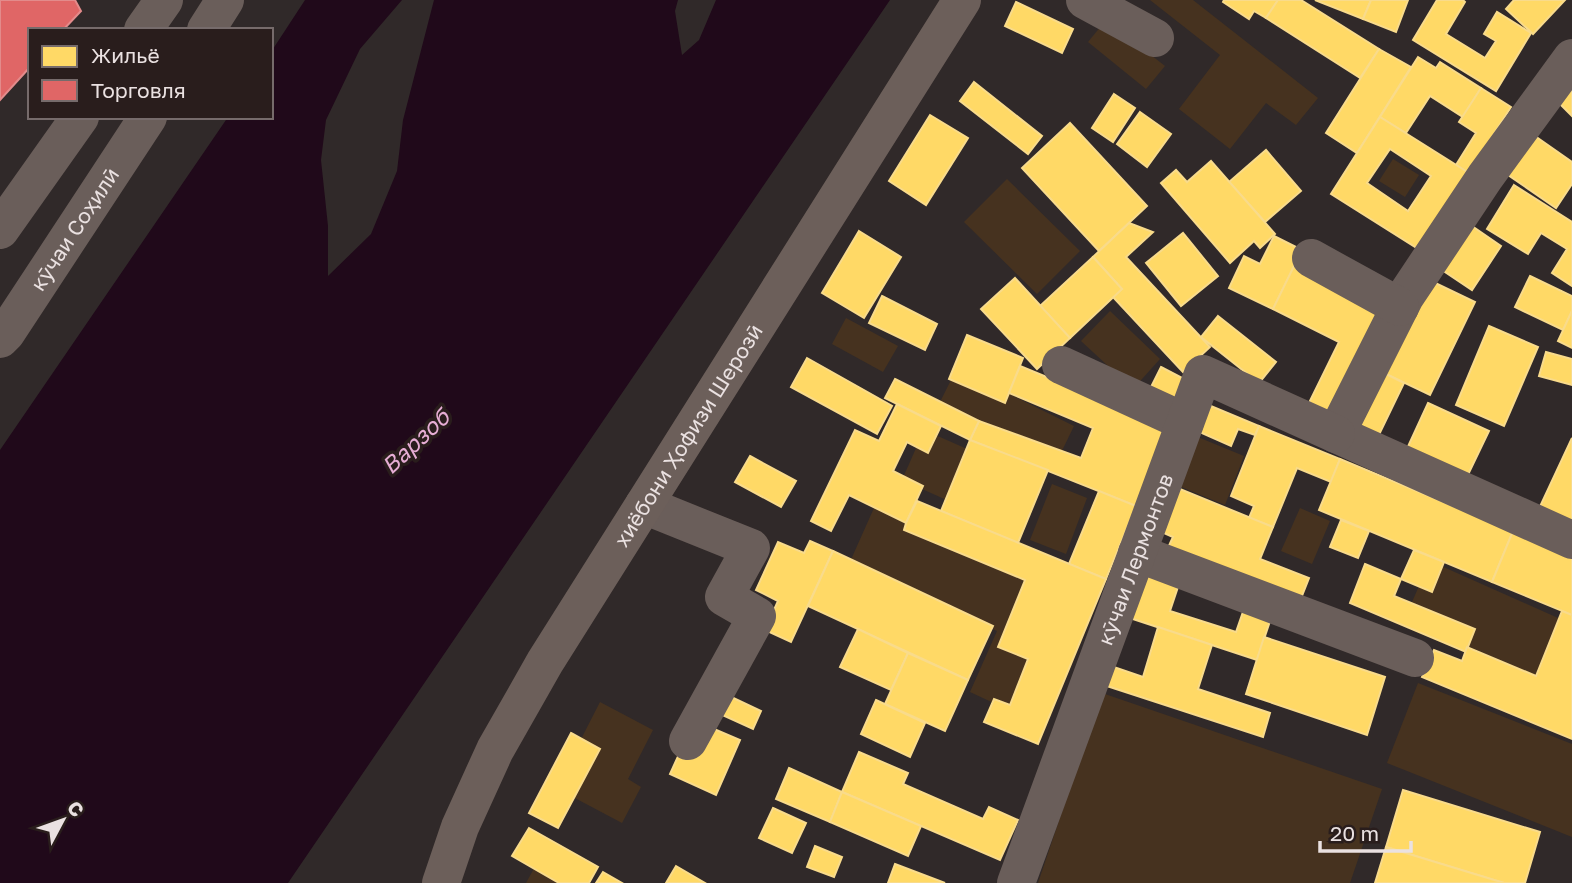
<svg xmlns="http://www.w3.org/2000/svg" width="1572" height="883" font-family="'Golos Text',sans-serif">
  <rect width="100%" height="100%" fill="#302929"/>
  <g fill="#46321f">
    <polygon points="1150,0 1193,0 1318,98 1296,125 1266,103 1230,149 1179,109 1220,55"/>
    <polygon points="1106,20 1165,66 1146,89 1088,42"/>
    <polygon points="1393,159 1419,175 1405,197 1379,181"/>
    <polygon points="1007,179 1080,251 1037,294 964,222"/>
    <polygon points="1110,311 1160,359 1133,389 1081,341"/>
    <polygon points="846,318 898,346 883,372 832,344"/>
    <polygon points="957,368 1074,426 1056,463 939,404"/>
    <polygon points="924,430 974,452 951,502 902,480"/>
    <polygon points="1188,433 1244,456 1225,505 1169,482"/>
    <polygon points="1052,484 1087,498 1066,554 1030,540"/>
    <polygon points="878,499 1039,572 1041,657 1015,713 970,692 997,631 849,564"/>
    <polygon points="1300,508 1330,521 1312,564 1281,551"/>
    <polygon points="1430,561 1567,622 1542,679 1405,618"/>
    <polygon points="1418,683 1572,744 1572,837 1387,763"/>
    <polygon points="1102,693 1382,789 1350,883 1038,883"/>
    <polygon points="600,702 653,730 628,779 641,787 622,823 556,788"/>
    <polygon points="537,863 574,883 526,883"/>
  </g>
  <polygon fill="#20091a" points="305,0 402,0 360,49 326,120 321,160 328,226 328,276 371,234 397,171 403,120 434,0 678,0 675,11 682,55 699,40 716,0 890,0 288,883 0,883 0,450 228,117 271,117 271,52"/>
  <g fill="#ffd966" stroke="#f9db8b" stroke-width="2" fill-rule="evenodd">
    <polygon points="1224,0 1278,0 1266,18 1254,11 1249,19 1223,2"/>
    <polygon points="1278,0 1301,0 1379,49 1360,78 1266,18"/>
    <polygon points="1315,0 1371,0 1363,19"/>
    <polygon points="1371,0 1408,0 1396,32 1363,19"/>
    <polygon points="1437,0 1463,0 1465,2 1446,34 1485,58 1496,41 1484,34 1497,12 1531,33 1496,91 1413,40"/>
    <polygon points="1514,0 1565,0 1533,34 1506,9"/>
    <polygon points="1016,2 1073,29 1062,53 1005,26"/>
    <polygon points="1379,49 1411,67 1357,153 1326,133"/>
    <polygon points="1418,57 1436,68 1440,62 1481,88 1463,117 1430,96 1406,133 1380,117"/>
    <polygon points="1572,77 1572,116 1553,97"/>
    <polygon points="974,82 1042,136 1028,154 960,101"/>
    <polygon points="1481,88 1511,107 1469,173 1456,165 1476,133 1459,122"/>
    <polygon points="1114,94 1135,108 1113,142 1092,128"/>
    <polygon points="1140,112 1171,134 1147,167 1117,144"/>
    <polygon points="930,115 968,138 926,205 889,181"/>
    <path d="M1380,117L1469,173L1420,250L1331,194ZM1390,149L1431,176L1408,211L1367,183Z"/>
    <polygon points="1070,123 1147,206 1099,251 1022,168"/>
    <polygon points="1535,136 1572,162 1572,184 1556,208 1508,175"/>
    <polygon points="1266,150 1301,191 1265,222 1229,182"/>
    <polygon points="1211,161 1275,234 1260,248 1254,241 1230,263 1161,183 1176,170 1187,182"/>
    <polygon points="1514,185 1572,222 1572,286 1552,273 1567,249 1541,233 1528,254 1487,229"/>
    <polygon points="1129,223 1153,232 1126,257 1210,347 1183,372 1113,297 1122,289 1093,257"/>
    <polygon points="1472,226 1501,246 1472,290 1442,270"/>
    <polygon points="859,231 901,257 864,318 822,293"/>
    <polygon points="1183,233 1218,276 1181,306 1146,263"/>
    <polygon points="1274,236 1302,250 1273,309 1229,288 1244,256 1260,264"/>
    <polygon points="1093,257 1122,289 1070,338 1040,306"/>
    <polygon points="1294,266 1380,308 1326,421 1305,411 1339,342 1273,309"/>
    <polygon points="1530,276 1572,296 1572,311 1563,330 1515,307"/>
    <polygon points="1015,278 1070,338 1037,369 981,309"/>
    <polygon points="1429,280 1475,302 1430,395 1384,373"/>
    <polygon points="882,296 937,324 925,350 869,323"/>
    <polygon points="1572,311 1572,348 1558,341"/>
    <polygon points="1218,316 1276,362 1259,383 1201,337"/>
    <polygon points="1489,326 1538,347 1504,426 1456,405"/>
    <polygon points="967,335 1023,358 1005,403 949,379"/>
    <polygon points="1546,352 1572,359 1572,385 1539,376"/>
    <polygon points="807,358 892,406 877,434 791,387"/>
    <polygon points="1020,366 1168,427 1136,506 970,440 979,421 1081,458 1093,428 1009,393"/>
    <polygon points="1161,367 1186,380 1173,407 1147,395"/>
    <polygon points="1384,373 1404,383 1375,443 1355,433"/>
    <polygon points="895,379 979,421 970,440 885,398"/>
    <polygon points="1428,403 1489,431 1465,481 1405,453"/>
    <polygon points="897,404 941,426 928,453 907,442 893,471 923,486 906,523 849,495 831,531 811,521 855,430 879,441"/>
    <polygon points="1206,404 1259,426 1255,435 1238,429 1231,446 1195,430"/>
    <polygon points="1259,426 1340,459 1331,482 1297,468 1273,527 1249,518 1254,506 1231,496"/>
    <polygon points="1572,438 1572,529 1537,513"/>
    <polygon points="970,440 1048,470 1018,543 941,511"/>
    <polygon points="750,456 796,481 781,507 735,482"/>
    <polygon points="1340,459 1513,531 1492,582 1319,510"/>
    <polygon points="1175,487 1273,527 1260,559 1309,578 1298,606 1166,552 1173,537 1157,530"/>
    <polygon points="1099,491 1136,506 1106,579 1069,564"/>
    <polygon points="917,501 1106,579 1038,744 984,722 994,699 1010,705 1028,659 998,647 1025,580 904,530 906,523"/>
    <polygon points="1341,520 1369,531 1358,558 1330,547"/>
    <polygon points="1513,531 1572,555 1572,615 1492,582"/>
    <polygon points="810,541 833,551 791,642 765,630 778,601 756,590 778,542 804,553"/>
    <polygon points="1414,550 1444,562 1432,592 1401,579"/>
    <polygon points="833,551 993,626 968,680 808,606"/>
    <polygon points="1365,564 1401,579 1394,596 1475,629 1466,652 1350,603"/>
    <polygon points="1142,572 1179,584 1170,611 1236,632 1244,609 1271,618 1257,660 1127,617"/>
    <polygon points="1562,611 1572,615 1572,739 1422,677 1434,650 1462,661 1467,647 1536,676"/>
    <polygon points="1158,627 1212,645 1198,689 1270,713 1263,737 1104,685 1111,666 1143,677"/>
    <polygon points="858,629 908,653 891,690 840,667"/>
    <polygon points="1264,637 1385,677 1367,735 1246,694"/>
    <polygon points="908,653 968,680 945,731 885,704"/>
    <polygon points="727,695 761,711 753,729 718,713"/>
    <polygon points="876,700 925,723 910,757 861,734"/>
    <polygon points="707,726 740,740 716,795 670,774 680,752"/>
    <polygon points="571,733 600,749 558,828 529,813"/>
    <polygon points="859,752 908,773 903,784 983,819 989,807 1018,820 1000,860 842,792"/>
    <polygon points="789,768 842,792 830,822 776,799"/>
    <polygon points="1403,790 1540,832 1525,883 1504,883 1386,847"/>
    <polygon points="842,792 921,826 908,856 830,822"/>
    <polygon points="773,808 806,823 792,853 759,838"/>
    <polygon points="529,828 598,867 589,883 559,883 512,856"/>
    <polygon points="815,846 842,857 834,877 807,867"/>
    <polygon points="1386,847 1504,883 1375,883"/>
    <polygon points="895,864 945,883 888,883"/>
    <polygon points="676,866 705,883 666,883"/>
    <polygon points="603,872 622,883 596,883"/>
  </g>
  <polygon fill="#e06666" stroke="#e38b8b" stroke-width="2" points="0,0 75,0 81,11 63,30 30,30 30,67 0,100"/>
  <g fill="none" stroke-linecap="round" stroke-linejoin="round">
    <g stroke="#6a5e5a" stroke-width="38">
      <polyline points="1085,0 1155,38"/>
      <polyline points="143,30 164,0"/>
      <polyline points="206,30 225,0"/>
      <polyline points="1572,58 1485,177 1405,297 1336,434 1572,540"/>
      <polyline points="0,230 80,117"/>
      <polyline points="1311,258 1400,307"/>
      <path id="s1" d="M0,339L6,333L148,117"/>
      <polyline points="1061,365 1185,422"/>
      <polyline points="644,505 751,548 724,597 757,616 688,741"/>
      <polyline points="1137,553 1415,658"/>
      <path id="s2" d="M1016,883L1203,374L1336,434"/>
    </g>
    <path stroke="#6c5f5a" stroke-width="38" id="s3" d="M441,883L460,827L495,750L545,662L962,0"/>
  </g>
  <g text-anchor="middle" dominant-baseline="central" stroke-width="7" stroke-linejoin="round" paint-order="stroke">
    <g font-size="21" fill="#eae1e1" stroke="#291d1c">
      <text stroke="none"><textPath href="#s1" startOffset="133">кӯчаи Соҳилӣ</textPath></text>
      <text stroke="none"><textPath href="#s3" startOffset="513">хиёбони Ҳофизи Шерозӣ</textPath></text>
      <text stroke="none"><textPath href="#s2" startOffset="345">кӯчаи Лермонтов</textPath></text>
    </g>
    <g font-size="23" font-style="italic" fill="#e6add4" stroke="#291d1c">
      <text transform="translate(415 441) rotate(-43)">Варзоб</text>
    </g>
  </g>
  <rect x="28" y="28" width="245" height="91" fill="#291d1c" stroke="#766b6b" stroke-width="2"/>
  <rect x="42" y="46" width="35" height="21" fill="#ffd966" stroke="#766b6b" stroke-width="2"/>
  <text x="91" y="63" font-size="21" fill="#eae1e1">Жильё</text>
  <rect x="42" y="80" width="35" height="21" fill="#e06666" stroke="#766b6b" stroke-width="2"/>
  <text x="91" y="98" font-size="21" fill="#eae1e1">Торговля</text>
  <g transform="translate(63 820) rotate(49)" stroke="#291d1c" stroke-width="5" paint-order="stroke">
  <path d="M0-5L12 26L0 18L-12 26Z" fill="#eae1e1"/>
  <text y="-10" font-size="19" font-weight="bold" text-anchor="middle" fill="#eae1e1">С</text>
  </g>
  <path d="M1320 841v10h91v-10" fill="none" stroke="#eae1e1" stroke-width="3.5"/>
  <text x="1330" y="841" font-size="21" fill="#eae1e1" stroke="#291d1c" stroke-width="5" paint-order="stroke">20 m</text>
</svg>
